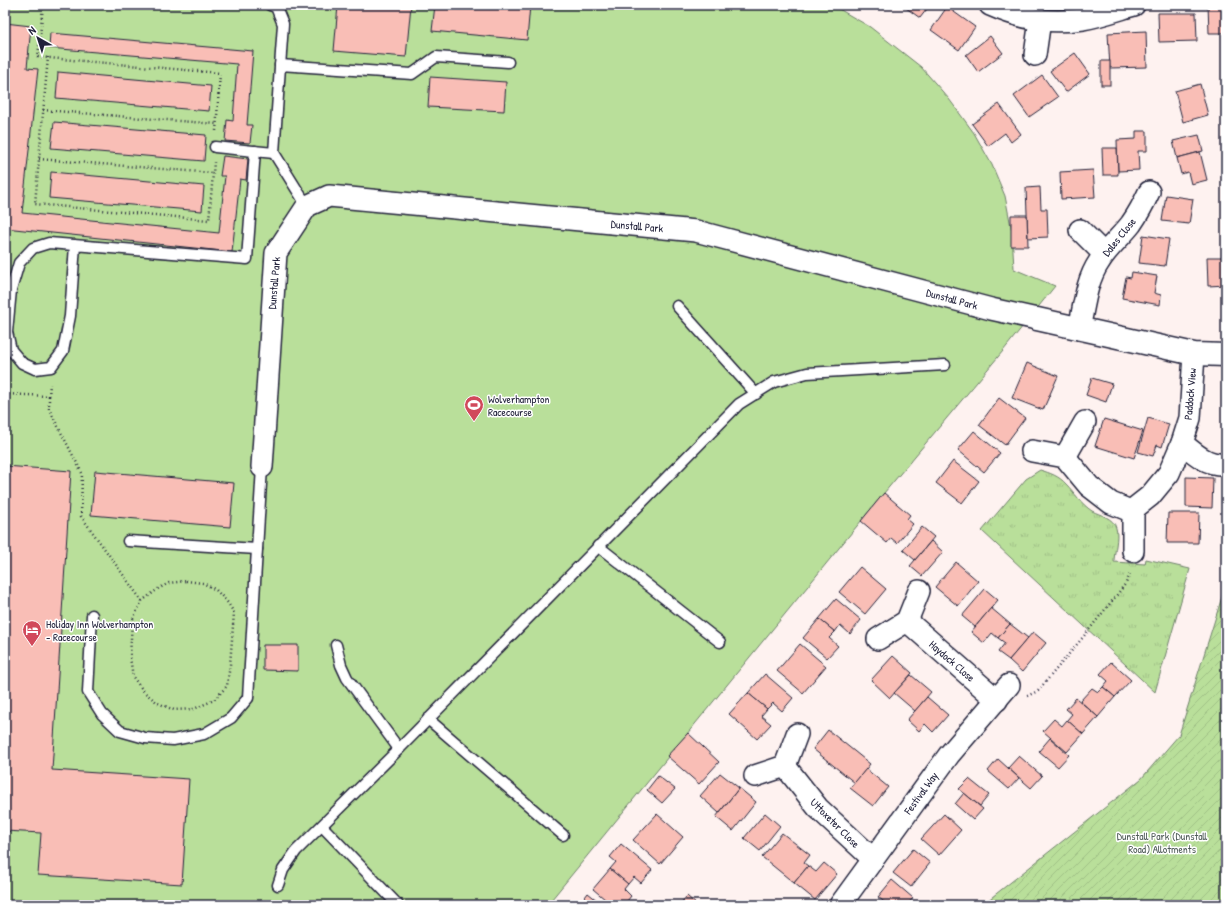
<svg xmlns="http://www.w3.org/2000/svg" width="1231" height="910" font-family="'Patrick Hand',sans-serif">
  <defs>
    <pattern id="grass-tufts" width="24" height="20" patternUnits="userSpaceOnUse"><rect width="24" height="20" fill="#b9df9a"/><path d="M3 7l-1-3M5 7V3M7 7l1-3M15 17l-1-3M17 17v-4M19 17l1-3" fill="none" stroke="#9fbf86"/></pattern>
    <pattern id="garden-furrows" width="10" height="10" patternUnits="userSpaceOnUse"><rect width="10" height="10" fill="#b9df9a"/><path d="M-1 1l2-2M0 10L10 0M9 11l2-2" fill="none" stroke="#9fbf86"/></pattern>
  </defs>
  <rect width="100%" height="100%" fill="#fef2f0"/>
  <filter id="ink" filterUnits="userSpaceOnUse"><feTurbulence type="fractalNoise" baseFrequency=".025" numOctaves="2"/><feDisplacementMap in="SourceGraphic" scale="8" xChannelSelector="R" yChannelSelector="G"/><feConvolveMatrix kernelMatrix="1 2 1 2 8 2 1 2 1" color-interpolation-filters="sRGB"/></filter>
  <g filter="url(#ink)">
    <path fill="url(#grass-tufts)" stroke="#6e806a" d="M1040,470C1050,473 1059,476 1066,484C1075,493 1081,504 1092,511C1100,515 1114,518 1116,528C1119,538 1114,552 1114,562L1145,564L1146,559L1190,569L1155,692L982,531L1026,479Z"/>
    <polygon fill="url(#garden-furrows)" stroke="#6e806a" points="1226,584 1226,905 982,905 1141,779 1179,735"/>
    <polygon fill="#b9df9a" stroke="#6e806a" points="5,5 832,5 870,27 921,67 949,99 974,133 992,165 1005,196 1012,232 1014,269 1055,286 1003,351 884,493 547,905 5,905"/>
    <g fill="#f9beb6" stroke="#22223b">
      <polygon points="338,5 411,5 406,57 334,51"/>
      <polygon points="435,5 530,5 527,40 432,31"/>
      <polygon points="902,5 930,5 920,18"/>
      <polygon points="1208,5 1226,5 1226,33 1209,33"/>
      <polygon points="947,7 975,27 959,50 931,30"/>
      <polygon points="1158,13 1196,13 1197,41 1159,42"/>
      <polygon points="5,23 31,26 27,68 38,69 22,213 219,233 225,176 220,176 223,156 248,159 246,180 240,179 232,252 5,228"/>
      <polygon points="1146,31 1147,67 1110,68 1108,33"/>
      <polygon points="50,33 253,51 247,125 252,125 250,143 225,141 227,120 233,121 237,64 49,48"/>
      <polygon points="990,36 1003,53 978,72 966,55"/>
      <polygon points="1075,53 1090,74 1066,92 1050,71"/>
      <rect x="1101" y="61" width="9" height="24"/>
      <polygon points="58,72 211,86 209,111 56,98"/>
      <polygon points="1042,75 1058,97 1029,117 1014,96"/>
      <polygon points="430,77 506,82 504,111 428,107"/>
      <polygon points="1200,84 1208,115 1183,122 1175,91"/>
      <polygon points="999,104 1021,134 1011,142 1005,133 988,146 972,124"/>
      <polygon points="54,122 206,135 204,161 51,148"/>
      <polygon points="1136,131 1147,131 1147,151 1138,151 1139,170 1118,171 1117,140 1136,139"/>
      <polygon points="1199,135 1203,151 1177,158 1173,141"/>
      <polygon points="1102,148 1117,148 1118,175 1103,175"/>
      <polygon points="1200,152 1207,180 1191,184 1188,172 1181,174 1177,158"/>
      <polygon points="1093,170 1095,197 1061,199 1060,172"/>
      <polygon points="51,172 204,186 202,211 49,198"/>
      <polygon points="1040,187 1041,209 1047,209 1048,237 1028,238 1026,188"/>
      <polygon points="1166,195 1193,199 1189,224 1162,221"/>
      <polygon points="1011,215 1027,215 1028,246 1011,246"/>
      <polygon points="1143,235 1169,239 1165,266 1139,263"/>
      <polygon points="1207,257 1226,257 1226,285 1208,286"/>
      <polygon points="1132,272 1157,276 1154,293 1161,295 1160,305 1122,298 1126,277 1131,278"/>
      <polygon points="1027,363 1058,376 1043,410 1012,398"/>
      <polygon points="1092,378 1112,384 1106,402 1086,395"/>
      <polygon points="999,398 1025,418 1005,445 979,425"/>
      <polygon points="1148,418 1169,424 1162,447 1157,445 1153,456 1138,452"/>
      <polygon points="1104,419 1143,431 1134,458 1095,446"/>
      <polygon points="974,431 1000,453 984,472 958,450"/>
      <polygon points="953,461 979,481 962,503 936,483"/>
      <polygon points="5,466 71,471 52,770 189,779 182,884 38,875 41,833 5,831"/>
      <polygon points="95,471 234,483 230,527 91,515"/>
      <polygon points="1186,477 1213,478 1212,508 1186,507"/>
      <polygon points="884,493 910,515 907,519 913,524 897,543 891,538 887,543 861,521"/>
      <polygon points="1168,513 1199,513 1198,543 1167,543"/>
      <polygon points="922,527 934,537 915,560 903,550"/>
      <polygon points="931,541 943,552 922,576 910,566"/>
      <polygon points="956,562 978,581 958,606 935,587"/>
      <polygon points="860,567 886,589 865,614 839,592"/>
      <polygon points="985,589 998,600 975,627 962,616"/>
      <polygon points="836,599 861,620 850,634 840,625 835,632 819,619"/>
      <polygon points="991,608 1010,624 998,638 992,633 984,643 971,632"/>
      <polygon points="819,619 835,632 829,638 838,646 827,658 803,638"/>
      <polygon points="1010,624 1028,638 1009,660 998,652 1005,643 998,638"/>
      <polygon points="1033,632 1046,643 1022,672 1009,660"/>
      <polygon points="800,644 826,666 803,693 777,671"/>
      <polygon points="263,645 298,645 298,671 263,670"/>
      <polygon points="893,656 912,673 890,698 871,680"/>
      <polygon points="1111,662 1131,680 1115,697 1103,687 1108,681 1100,674"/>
      <polygon points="765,674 793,698 782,711 773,703 767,709 748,693"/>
      <polygon points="911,675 931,692 915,711 894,693"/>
      <polygon points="1103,687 1115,697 1098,717 1080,701 1092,688 1098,692"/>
      <polygon points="748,693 767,709 761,716 771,724 757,739 729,714"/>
      <polygon points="927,697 948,715 933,732 925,724 919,731 907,720"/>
      <polygon points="1076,698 1098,717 1083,734 1067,720 1072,714 1066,709"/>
      <polygon points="1054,719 1062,726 1067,720 1083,734 1067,752 1043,731"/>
      <polygon points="828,730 870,764 855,783 813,749"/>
      <polygon points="688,733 719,762 699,784 667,756"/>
      <polygon points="1050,738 1069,755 1058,767 1039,751"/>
      <polygon points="1019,756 1042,776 1031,788 1008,768"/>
      <polygon points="998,759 1019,778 1009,789 988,771"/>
      <polygon points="866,769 888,787 873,806 850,788"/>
      <polygon points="720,773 739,788 719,813 700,796"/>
      <polygon points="658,776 675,789 662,803 647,790"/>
      <polygon points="969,779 989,795 980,806 959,789"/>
      <polygon points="739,788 756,802 733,831 716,817"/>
      <polygon points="964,793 983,809 973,820 955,804"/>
      <polygon points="765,813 780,826 760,851 744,838"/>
      <polygon points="657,814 683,837 660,864 633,840"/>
      <polygon points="944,814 961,830 939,855 921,839"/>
      <polygon points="782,833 810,855 804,863 808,866 794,883 762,857"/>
      <polygon points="621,844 652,870 641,883 634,877 628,884 610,869 616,862 610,857"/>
      <polygon points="913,849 930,863 911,887 893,873"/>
      <polygon points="824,863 837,874 815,900 794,883 808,866 816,872"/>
      <polygon points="610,869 628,884 624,889 631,896 624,905 612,905 593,889"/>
      <polygon points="892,880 913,898 907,905 888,905 878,897"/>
      <polygon points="588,893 603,905 579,905"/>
      <polygon points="687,896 697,905 679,905"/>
    </g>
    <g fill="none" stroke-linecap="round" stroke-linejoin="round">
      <g stroke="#22223b" stroke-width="13">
        <g id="lane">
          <polyline points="270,5 276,7 283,24 274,153 307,206"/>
          <polyline points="280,65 412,74 436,57 508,62"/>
          <polyline points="215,147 274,153"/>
          <polyline points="75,245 70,316 63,351 51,367 35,369 22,363 11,350 7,332 11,290 19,263 33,248 49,243 247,259 255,151"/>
          <polyline points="677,306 756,394"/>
          <polyline points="128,541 257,549"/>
          <polyline points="598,546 720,642"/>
          <polyline points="92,615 88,692 102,714 120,731 145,738 173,740 204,734 231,718 248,698 262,467"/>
          <polyline points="336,645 341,665 347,678 399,749"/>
          <polyline points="428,719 563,835"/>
          <polyline points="322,826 398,905"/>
          <polyline points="278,885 283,870 296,851 399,749 739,404 774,382 807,373 945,365"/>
        </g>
      </g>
      <g stroke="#22223b" stroke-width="24">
        <g id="street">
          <path d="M990,5C1022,19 1048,24 1083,19C1100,16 1117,10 1134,5"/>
          <polyline points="1035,55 1040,20"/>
          <polyline points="1080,230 1104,254"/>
          <path d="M1079,329C1084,307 1086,281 1099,262C1108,247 1121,237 1131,224C1138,214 1144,203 1149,192"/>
          <path d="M1182,443C1195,454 1208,466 1226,464"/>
          <polyline points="1032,451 1065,457 1089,486 1111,503 1133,512 1136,507 1150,496 1169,473 1182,443 1190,418 1194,354"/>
          <polyline points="1065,457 1085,422"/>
          <polyline points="262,467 276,253 307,206 329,196 696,231 991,309 1037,319"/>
          <polyline points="1133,512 1133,551"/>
          <polyline points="907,621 997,700"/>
          <polyline points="878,639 907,621 919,591"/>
          <polyline points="785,766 818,808 873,859"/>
          <polyline points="755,776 785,766 797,734"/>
          <polyline points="840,905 949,755 1009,685"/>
        </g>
      </g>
      <g stroke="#22223b" stroke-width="25">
        <polyline id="secondary" points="1037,319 1194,354 1226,355"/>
      </g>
      <g stroke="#22223b" stroke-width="2.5" stroke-dasharray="1 3" stroke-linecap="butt">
        <polyline points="43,5 38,57 220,73 216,131"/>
        <polyline points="48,57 35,204 209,220 214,162"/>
        <polyline points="43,110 217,124"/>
        <polyline points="39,159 213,173"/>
        <polyline points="5,394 49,396 49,409 82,473 81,516 142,601"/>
        <polyline points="49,396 50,384"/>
        <polygon points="186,581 203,583 216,590 228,603 234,613 230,665 227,686 214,700 194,709 174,710 158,703 144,692 133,677 130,657 132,621 142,601 158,589 169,583"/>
        <polyline points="1027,696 1038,691 1084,636 1116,596 1126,583 1131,572"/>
      </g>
      <use href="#lane" stroke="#fff" stroke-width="10"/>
      <use href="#street" stroke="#fff" stroke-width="21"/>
      <use href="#secondary" stroke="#fff" stroke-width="22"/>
    </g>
  </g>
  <defs>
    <g id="stadium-pin" transform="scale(1)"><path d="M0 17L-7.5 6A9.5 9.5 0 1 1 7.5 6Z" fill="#d1495b" stroke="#fff"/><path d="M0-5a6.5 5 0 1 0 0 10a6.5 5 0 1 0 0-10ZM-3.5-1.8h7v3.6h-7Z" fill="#fff"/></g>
    <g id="hotel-pin" transform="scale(1)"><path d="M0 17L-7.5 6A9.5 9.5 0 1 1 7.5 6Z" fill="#d1495b" stroke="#fff"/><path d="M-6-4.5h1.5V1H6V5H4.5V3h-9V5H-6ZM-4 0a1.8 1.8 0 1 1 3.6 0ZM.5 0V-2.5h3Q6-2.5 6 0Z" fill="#fff"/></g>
  </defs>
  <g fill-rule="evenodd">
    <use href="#stadium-pin" x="474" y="405"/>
    <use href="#hotel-pin" x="32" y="630"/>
  </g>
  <g text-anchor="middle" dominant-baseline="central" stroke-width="3" stroke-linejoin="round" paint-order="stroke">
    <g font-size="11" fill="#22223b" stroke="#fff">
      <text transform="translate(637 226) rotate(5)">Dunstall Park</text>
      <text transform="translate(1119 237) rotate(-51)">Dales Close</text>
      <text transform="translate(274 283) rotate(-85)">Dunstall Park</text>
      <text transform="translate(952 299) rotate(15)">Dunstall Park</text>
      <text transform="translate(1190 394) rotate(-85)">Paddock View</text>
      <text transform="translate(952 661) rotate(41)">Haydock Close</text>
      <text transform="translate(921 793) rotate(-54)">Festival Way</text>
      <text transform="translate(835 823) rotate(45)">Uttoxeter Close</text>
    </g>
    <g font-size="11" fill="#22223b" stroke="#fff" text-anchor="start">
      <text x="488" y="399">Wolverhampton<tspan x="488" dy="13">Racecourse</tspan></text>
      <text x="46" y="624">Holiday Inn Wolverhampton<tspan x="46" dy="13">- Racecourse</tspan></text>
    </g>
    <g font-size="11" fill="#4f5b58" stroke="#fff">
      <text x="1162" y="836">Dunstall Park (Dunstall<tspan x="1162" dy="13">Road) Allotments</tspan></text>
    </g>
  </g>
  <rect width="1231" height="910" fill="none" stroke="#fff" stroke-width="20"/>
  <rect x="10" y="10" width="1211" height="890" fill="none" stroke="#22223b" stroke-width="1.5" filter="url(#ink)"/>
  <g transform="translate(38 38) rotate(321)" stroke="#ffffff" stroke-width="3" paint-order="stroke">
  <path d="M0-3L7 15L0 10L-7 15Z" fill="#22223b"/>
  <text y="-6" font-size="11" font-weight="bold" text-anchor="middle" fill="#22223b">N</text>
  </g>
</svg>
